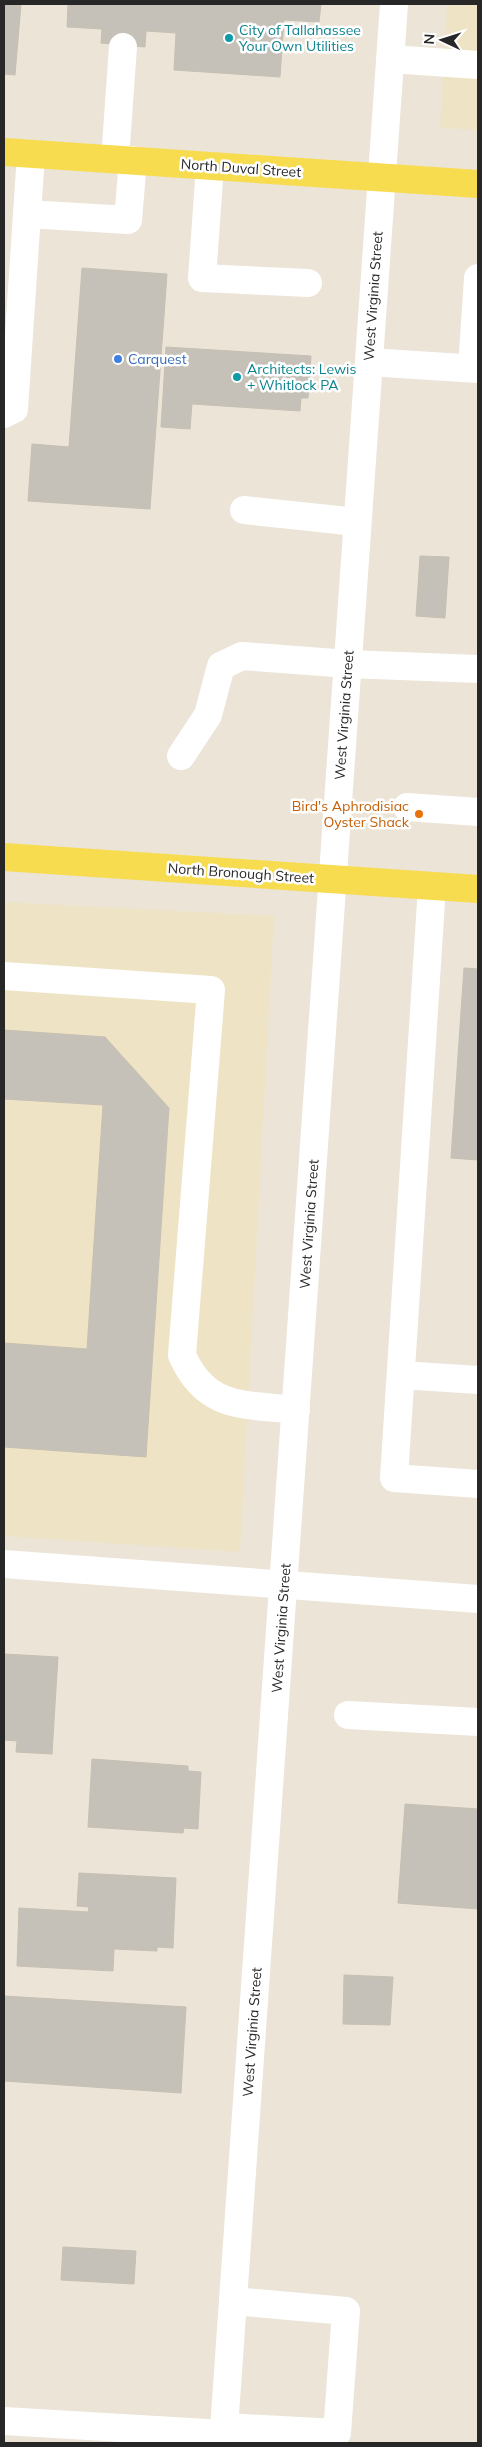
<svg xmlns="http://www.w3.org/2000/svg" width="482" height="2447" font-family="Mulish,sans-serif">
  <rect width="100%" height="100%" fill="#ebe4d7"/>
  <g fill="#eee4c5">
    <polygon points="447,4 478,4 478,130 440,128"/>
    <polygon points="4,902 274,916 240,1552 4,1536"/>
  </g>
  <g fill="#c6c1b8" stroke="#c6c0b2">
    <polygon points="4,4 21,4 15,75 4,74"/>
    <polygon points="68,4 321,4 319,22 284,20 280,77 174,70 176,33 146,31 145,47 101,43 102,29 67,27"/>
    <polygon points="82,268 167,274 150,509 28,501 32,444 69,447"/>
    <polygon points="166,347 311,356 308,398 301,398 300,411 192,404 190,429 161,427"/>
    <polygon points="420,556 449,557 445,618 416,616"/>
    <polygon points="464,968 478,969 478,1160 451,1158"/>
    <polygon points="4,1030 105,1037 169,1108 146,1457 4,1447 4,1343 87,1349 103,1105 4,1099"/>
    <polygon points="4,1654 58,1657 52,1754 16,1752 17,1741 4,1740"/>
    <polygon points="92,1759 188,1766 188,1771 201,1772 198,1829 184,1828 183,1833 88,1827"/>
    <polygon points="405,1804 478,1809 478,1909 398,1903"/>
    <polygon points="79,1873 176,1878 173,1948 157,1947 157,1951 114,1949 113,1971 17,1966 19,1908 88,1912 89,1907 77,1906"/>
    <polygon points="344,1975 393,1977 390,2025 343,2024"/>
    <polygon points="4,1996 186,2007 181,2093 4,2081"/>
    <polygon points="63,2247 136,2251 134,2284 61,2280"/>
  </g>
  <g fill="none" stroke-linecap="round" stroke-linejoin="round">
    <g stroke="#fff" stroke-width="28">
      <polyline points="390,59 478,65"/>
      <polyline points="115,159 123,47"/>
      <polyline points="210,166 202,278 308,283"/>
      <polyline points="27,214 128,220 133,160"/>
      <polyline points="369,362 478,369"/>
      <polyline points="472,368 478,278"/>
      <polyline points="4,414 14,409 31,154"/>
      <polyline points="244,510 357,522"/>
      <polyline points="181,756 208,715 221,666 242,656 348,664 478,669"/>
      <polyline points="407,807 478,812"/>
      <polyline points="432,886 394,1478 478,1484"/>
      <path d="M4,976L211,990L182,1355C206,1410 244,1404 296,1410"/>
      <polyline points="401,1375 478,1380"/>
      <polyline points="4,1564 478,1599"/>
      <polyline points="348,1715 478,1722"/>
      <polyline points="4,2421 224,2434"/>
      <polyline points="224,2427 337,2433 346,2311 233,2301"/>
      <polyline points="223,2443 394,4"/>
    </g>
    <g stroke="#f8dc50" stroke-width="28">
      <polyline points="4,152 478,184"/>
      <polyline points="4,857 478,889"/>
    </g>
  </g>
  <g fill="#0f9aa8" stroke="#fff" stroke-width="2">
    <circle cx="229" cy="38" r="5"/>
    <circle cx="237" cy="377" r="5"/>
  </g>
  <circle fill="#3f7fe0" stroke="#fff" stroke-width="2" cx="118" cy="359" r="5"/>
  <circle fill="#e8710a" stroke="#fff" stroke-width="2" cx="419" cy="814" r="5"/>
  <g text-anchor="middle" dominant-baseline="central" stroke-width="5" stroke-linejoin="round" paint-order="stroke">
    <g font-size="14" fill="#0d838f" stroke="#fff" text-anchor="start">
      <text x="239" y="30">City of Tallahassee<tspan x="239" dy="16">Your Own Utilities</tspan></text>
      <text x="247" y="369">Architects: Lewis<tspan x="247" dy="16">+ Whitlock PA</tspan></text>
    </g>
    <g font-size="14" fill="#272727" stroke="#fff">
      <text transform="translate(241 168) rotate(4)">North Duval Street</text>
      <text transform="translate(373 296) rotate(-86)">West Virginia Street</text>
      <text transform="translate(344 715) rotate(-86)">West Virginia Street</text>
      <text transform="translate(241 873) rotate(4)">North Bronough Street</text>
      <text transform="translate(309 1224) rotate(-86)">West Virginia Street</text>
      <text transform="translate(281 1628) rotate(-86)">West Virginia Street</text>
      <text transform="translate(252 2032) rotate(-86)">West Virginia Street</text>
    </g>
    <g font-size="14" fill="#366cbe" stroke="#fff" text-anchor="start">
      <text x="128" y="359">Carquest</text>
    </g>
    <g font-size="14" fill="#c56008" stroke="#fff" text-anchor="end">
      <text x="409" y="806">Bird's Aphrodisiac<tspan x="409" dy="16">Oyster Shack</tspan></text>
    </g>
  </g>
  <rect width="482" height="2447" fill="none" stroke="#272727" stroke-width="10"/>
  <g transform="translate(442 40) rotate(274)" stroke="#ffffff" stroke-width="4" paint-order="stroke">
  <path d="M0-4L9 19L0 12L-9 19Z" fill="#272727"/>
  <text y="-8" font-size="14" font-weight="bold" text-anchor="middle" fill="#272727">N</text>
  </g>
</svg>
